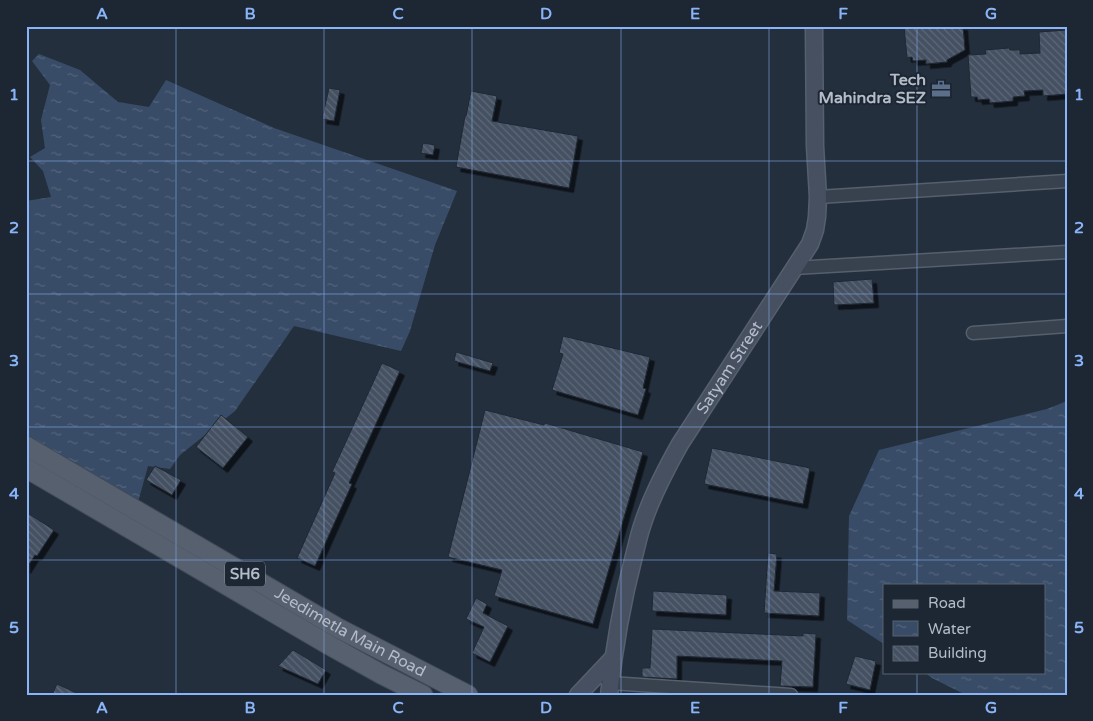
<svg xmlns="http://www.w3.org/2000/svg" width="1093" height="721" font-family="'Varela Round',sans-serif">
  <defs>
    <pattern id="water-ripples" width="26" height="14" patternUnits="userSpaceOnUse" patternTransform="scale(1.25)"><rect width="26" height="14" fill="#394c67"/><path d="M2 4q2-2 4 0t4 0M15 11q2-2 4 0t4 0" fill="none" stroke="#53647b"/></pattern>
    <pattern id="building-back-hatch" width="6" height="6" patternUnits="userSpaceOnUse" patternTransform="scale(1.25)"><rect width="6" height="6" fill="#455162"/><path d="M-1 5l2 2M0 0l6 6M5-1l2 2" fill="none" stroke="#5d6877"/></pattern>
    <filter id="shadow"><feDropShadow dx="4.5" dy="4.5" stdDeviation="0" flood-color="#0009"/></filter>
  </defs>
  <rect width="100%" height="100%" fill="#242f3e"/>
  <g fill="url(#water-ripples)">
    <polygon points="39,54 80,70 118,102 149,107 166,80 274,128 457,191 435,245 410,331 401,351 294,326 235,411 180,455 170,469 148,466 138,502 26,440 26,201 51,197 43,171 30,157 45,148 41,120 50,85 32,61"/>
    <polygon points="1067,401 1067,695 966,695 932,678 924,672 1044,672 1044,585 884,585 884,644 847,620 849,516 879,450 1047,409"/>
  </g>
  <g fill="url(#building-back-hatch)" stroke="#1f2835" filter="url(#shadow)">
    <polygon points="904,26 963,26 965,50 947,60 947,62 926,64 926,60 913,61 912,57 907,58"/>
    <polygon points="1067,30 1067,94 1043,96 1043,90 1024,91 1025,96 1013,97 1013,101 990,103 989,99 978,100 977,97 971,97 968,55 986,54 985,50 1009,48 1010,50 1020,50 1020,54 1040,53 1039,32"/>
    <polygon points="329,88 340,90 334,121 322,119"/>
    <polygon points="471,91 497,96 492,121 578,136 569,188 456,167 465,116 466,116"/>
    <polygon points="423,143 435,145 433,155 421,153"/>
    <polygon points="872,279 874,303 834,305 833,282"/>
    <polygon points="563,336 650,357 643,388 646,389 638,415 552,390 563,354 559,353"/>
    <polygon points="456,352 493,363 490,371 454,361"/>
    <polygon points="382,363 400,371 349,483 352,484 315,566 297,558 335,473 332,472"/>
    <polygon points="485,410 544,425 545,423 643,452 593,624 494,596 502,570 448,557"/>
    <polygon points="221,415 248,437 223,468 196,447"/>
    <polygon points="712,448 810,468 803,504 704,484"/>
    <polygon points="155,466 181,480 172,495 146,480"/>
    <polygon points="26,512 54,530 37,556 35,555 26,569"/>
    <polygon points="768,553 777,554 774,591 820,593 819,616 764,613"/>
    <polygon points="653,591 727,595 726,615 652,611"/>
    <polygon points="476,598 487,604 483,613 508,626 490,662 472,653 484,627 466,619"/>
    <polygon points="652,629 803,636 803,633 816,634 813,687 780,686 782,661 677,656 677,679 642,677 642,668 650,668"/>
    <polygon points="293,650 326,670 318,684 278,666"/>
    <polygon points="855,656 876,661 870,690 846,684"/>
    <polygon points="57,684 81,695 52,695"/>
  </g>
  <g fill="none" stroke-linecap="round" stroke-linejoin="round">
    <g stroke="#565f6c" stroke-width="15">
      <g id="street">
        <polyline points="818,197 1067,181"/>
        <polyline points="794,268 1067,252"/>
        <polyline points="973,333 1067,326"/>
        <polyline points="605,678 610,683 791,695"/>
      </g>
    </g>
    <g stroke="#565f6c" stroke-width="19">
      <g id="secondary">
        <polyline points="578,695 613,658"/>
        <path id="s1" d="M609,695C614,648 622,602 634,556C637,545 639,534 643,523C652,495 666,469 680,444L810,244L815,230L817,217L818,197L815,146L814,26"/>
      </g>
    </g>
    <g stroke="#414a57" stroke-width="21">
      <g id="primary">
        <path id="s2" d="M26,446L338,628L468,695"/>
        <polyline points="26,468 329,645 381,674 423,695"/>
      </g>
    </g>
    <use href="#street" stroke="#38414e" stroke-width="12"/>
    <use href="#secondary" stroke="#465061" stroke-width="16"/>
    <use href="#primary" stroke="#56606e" stroke-width="19"/>
  </g>
  <path fill="none" stroke="#8ab4f8" stroke-width="1" stroke-opacity="0.55" d="M176,26V695M324,26V695M472,26V695M621,26V695M769,26V695M917,26V585M26,161H1067M26,294H1067M26,427H1067M26,560H1067M917,672V695"/>
  <defs>
    <g id="office-bare" transform="scale(1.5)"><path d="M-6-3h4V-5.5h4V-3h4V5H-6ZM-1-4.5V-3h2v-1.5ZM-6 0V1H6V0Z" fill="#5c6f8a" stroke="#1d2633" stroke-width="2.5" paint-order="stroke"/></g>
  </defs>
  <g fill-rule="evenodd">
    <use href="#office-bare" x="941" y="89"/>
  </g>
  <g text-anchor="middle" dominant-baseline="central" stroke-width="4" stroke-linejoin="round" paint-order="stroke">
    <rect fill="#1d2633" stroke="#878f9c" stroke-width="1" x="225" y="561.5" width="40" height="25" rx="4"/>
    <g font-size="15" font-weight="bold" fill="#b4bcc9">
      <text x="245" y="574">SH6</text>
    </g>
    <g font-size="16" font-weight="bold" fill="#b4bcc9" stroke="#1d2633" text-anchor="end">
      <text x="926" y="80">Tech<tspan x="926" dy="18">Mahindra SEZ</tspan></text>
    </g>
    <g font-size="16" fill="#b4bcc9" stroke="#1d2633">
      <text stroke="none"><textPath href="#s1" startOffset="354">Satyam Street</textPath></text>
      <text stroke="none"><textPath href="#s2" startOffset="374">Jeedimetla Main Road</textPath></text>
    </g>
  </g>
  <rect width="1093" height="721" fill="none" stroke="#1d2633" stroke-width="55"/>
  <rect x="883" y="584" width="162" height="90" fill="#1d2633" stroke="#59626f"/>
  <rect x="893" y="600" width="25" height="8" fill="#56606e" stroke="#59626f"/>
  <text x="928" y="608" font-size="15" fill="#b4bcc9">Road</text>
  <rect x="893" y="621" width="25" height="15" fill="url(#water-ripples)" stroke="#59626f"/>
  <text x="928" y="634" font-size="15" fill="#b4bcc9">Water</text>
  <rect x="893" y="646" width="25" height="15" fill="url(#building-back-hatch)" stroke="#59626f"/>
  <text x="928" y="658" font-size="15" fill="#b4bcc9">Building</text>
  <rect x="28" y="28" width="1038" height="666" fill="none" stroke="#8ab4f8" stroke-width="2"/>
  <g font-size="16" text-anchor="middle" font-weight="bold" fill="#8ab4f8">
    <text x="102" y="19">A</text>
    <text x="250" y="19">B</text>
    <text x="398" y="19">C</text>
    <text x="546" y="19">D</text>
    <text x="695" y="19">E</text>
    <text x="843" y="19">F</text>
    <text x="991" y="19">G</text>
    <text x="14" y="100">1</text>
    <text x="1079" y="100">1</text>
    <text x="14" y="233">2</text>
    <text x="1079" y="233">2</text>
    <text x="14" y="366">3</text>
    <text x="1079" y="366">3</text>
    <text x="14" y="499">4</text>
    <text x="1079" y="499">4</text>
    <text x="14" y="633">5</text>
    <text x="1079" y="633">5</text>
    <text x="102" y="713">A</text>
    <text x="250" y="713">B</text>
    <text x="398" y="713">C</text>
    <text x="546" y="713">D</text>
    <text x="695" y="713">E</text>
    <text x="843" y="713">F</text>
    <text x="991" y="713">G</text>
  </g>
</svg>
